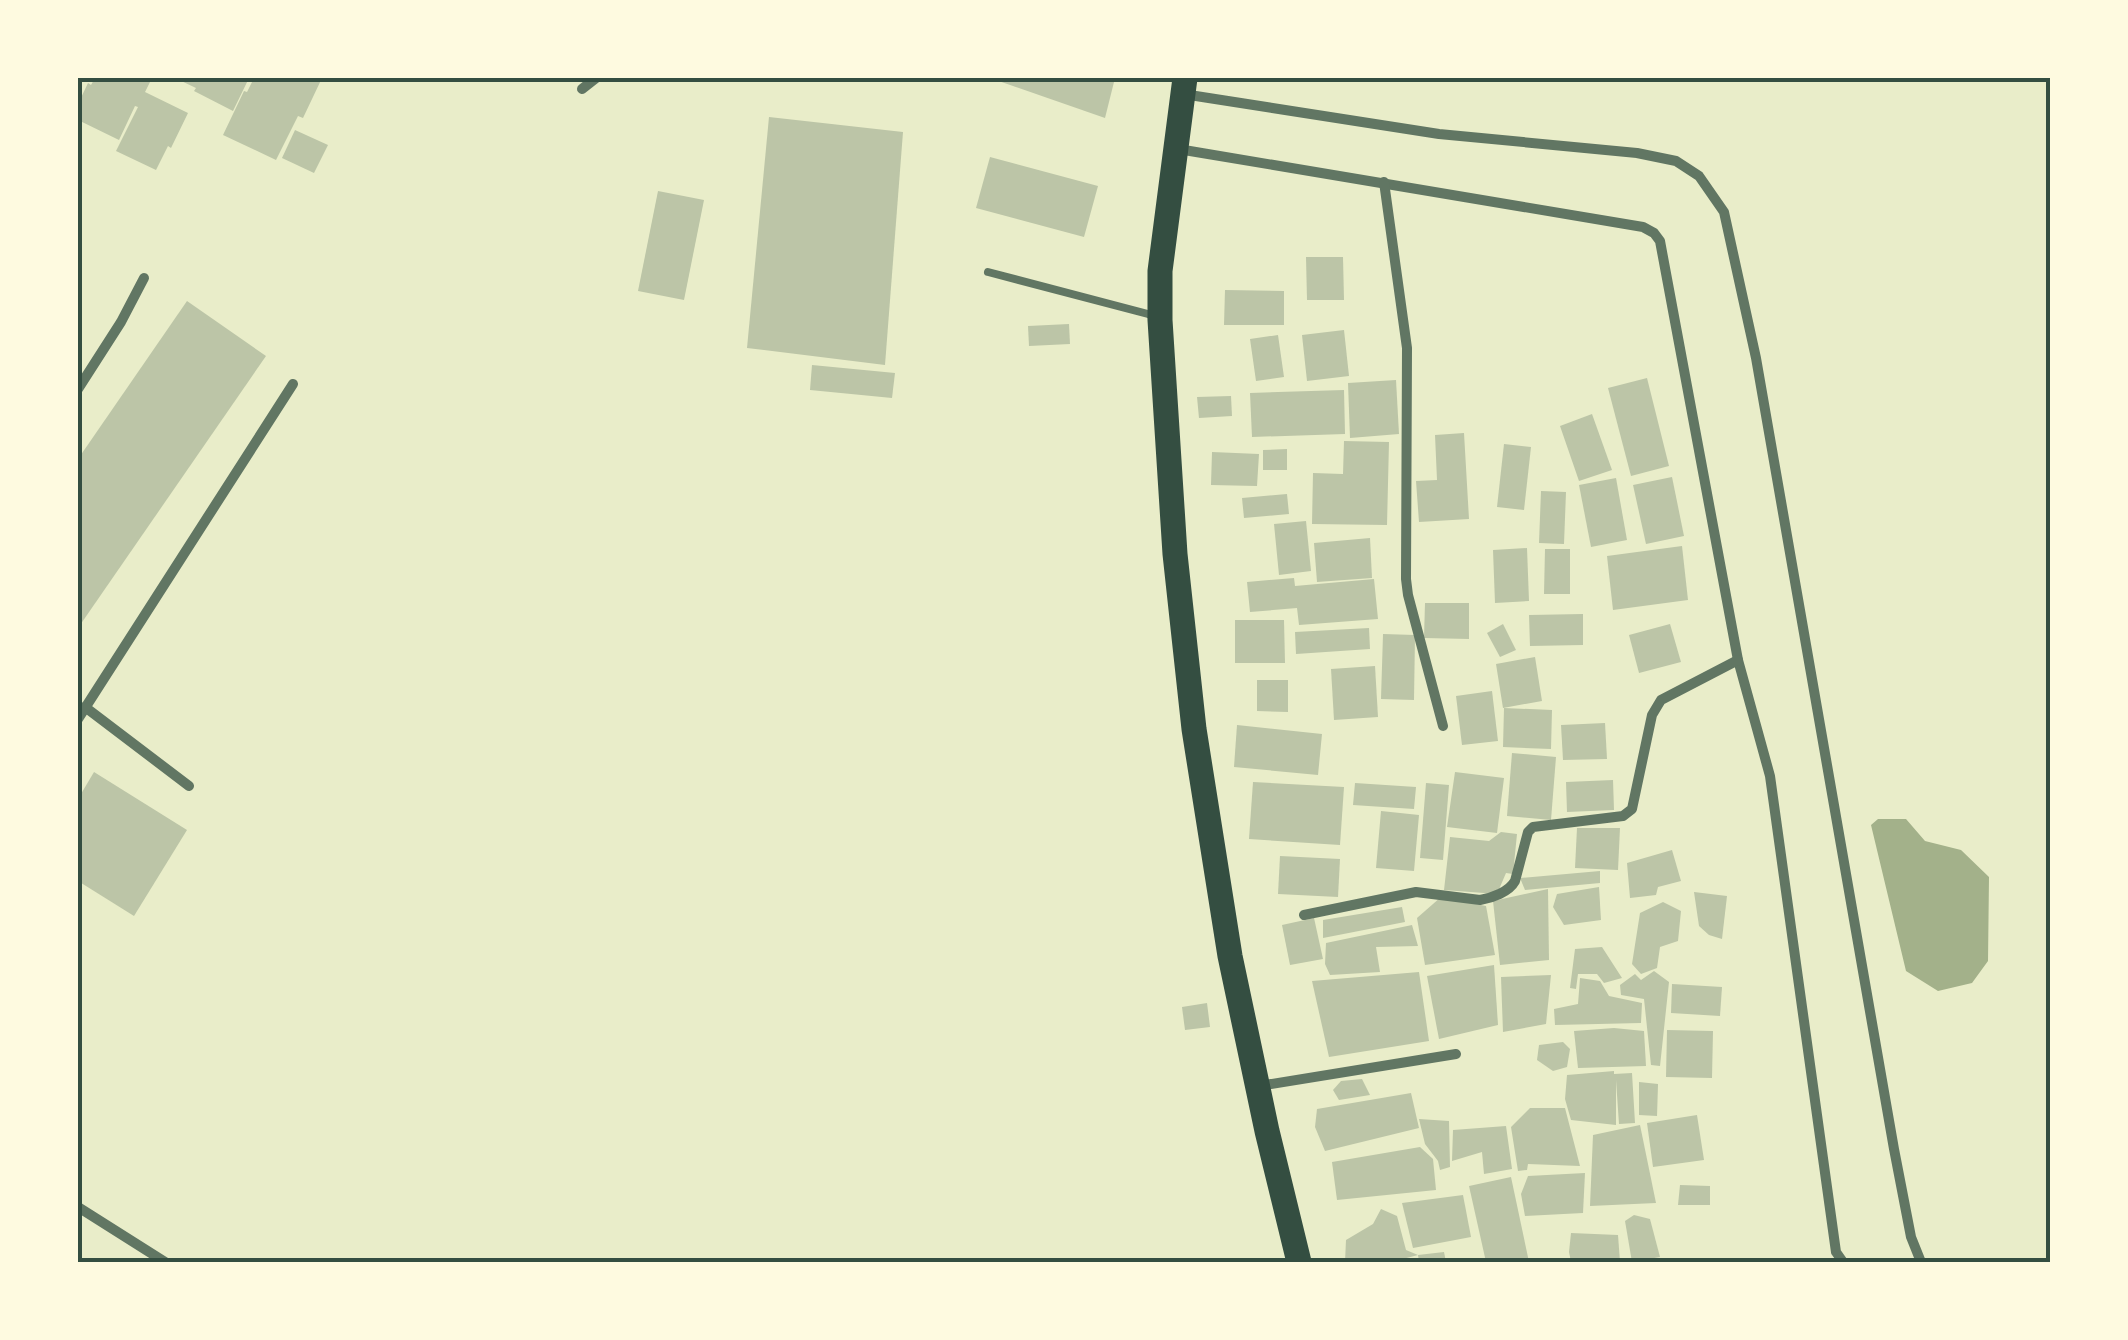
<svg xmlns="http://www.w3.org/2000/svg" width="2128" height="1340" font-family="Lato,sans-serif">
  <rect width="100%" height="100%" fill="#e9edc9"/>
  <polygon fill="#a3b18a" points="1878,819 1906,819 1925,841 1961,850 1989,877 1988,961 1972,983 1938,991 1906,971 1871,825"/>
  <g fill="#bcc5a7">
    <polygon points="95,78 152,78 145,92 188,113 171,148 168,146 156,170 116,151 138,107 135,106 119,140 78,120 78,104 88,83 91,85"/>
    <polygon points="175,78 249,78 233,111 194,91 196,88"/>
    <polygon points="254,78 322,78 303,118 298,116 276,160 223,135 244,91 247,92"/>
    <polygon points="990,78 1115,78 1105,118"/>
    <polygon points="769,117 903,132 885,365 747,348"/>
    <polygon points="295,130 328,145 314,173 282,158"/>
    <polygon points="990,157 1098,186 1084,237 976,208"/>
    <polygon points="658,191 704,200 684,300 638,291"/>
    <polygon points="1306,257 1343,257 1344,300 1307,300"/>
    <polygon points="1225,290 1284,291 1284,325 1224,325"/>
    <polygon points="187,301 266,356 78,628 78,459"/>
    <polygon points="1069,324 1070,344 1029,346 1028,326"/>
    <polygon points="1344,330 1349,376 1307,381 1302,335"/>
    <polygon points="1278,335 1284,377 1256,381 1250,339"/>
    <polygon points="812,365 895,373 892,398 810,390"/>
    <polygon points="1647,378 1669,466 1631,476 1608,388"/>
    <polygon points="1396,380 1399,434 1350,438 1348,383"/>
    <polygon points="1344,390 1345,434 1252,437 1250,393"/>
    <polygon points="1231,396 1232,416 1199,418 1197,397"/>
    <polygon points="1592,414 1612,470 1579,481 1560,426"/>
    <polygon points="1464,433 1469,519 1419,522 1416,481 1437,480 1435,435"/>
    <polygon points="1344,441 1389,442 1387,525 1312,524 1313,473 1343,474"/>
    <polygon points="1504,444 1531,447 1524,510 1497,507"/>
    <polygon points="1287,449 1287,470 1263,470 1263,450"/>
    <polygon points="1212,452 1259,454 1257,486 1211,485"/>
    <polygon points="1672,477 1684,536 1646,544 1633,485"/>
    <polygon points="1616,478 1627,540 1591,547 1579,485"/>
    <polygon points="1541,491 1566,492 1564,544 1539,543"/>
    <polygon points="1287,494 1289,514 1244,518 1242,498"/>
    <polygon points="1306,521 1311,571 1279,575 1274,524"/>
    <polygon points="1370,538 1372,578 1317,582 1314,543"/>
    <polygon points="1682,546 1688,600 1613,610 1607,556"/>
    <polygon points="1527,548 1529,601 1495,603 1493,550"/>
    <polygon points="1545,549 1570,549 1570,594 1544,594"/>
    <polygon points="1294,578 1295,586 1374,579 1378,619 1299,625 1297,608 1250,612 1247,582"/>
    <polygon points="1425,603 1469,603 1469,639 1424,638"/>
    <polygon points="1583,614 1583,645 1530,646 1529,615"/>
    <polygon points="1235,620 1284,620 1285,663 1235,663"/>
    <polygon points="1503,624 1516,650 1500,657 1487,633"/>
    <polygon points="1670,624 1681,662 1639,673 1629,635"/>
    <polygon points="1369,628 1370,649 1296,654 1295,632"/>
    <polygon points="1383,634 1415,635 1414,700 1381,699"/>
    <polygon points="1535,657 1542,701 1503,708 1496,664"/>
    <polygon points="1375,666 1378,717 1334,720 1331,669"/>
    <polygon points="1257,680 1288,680 1288,712 1257,711"/>
    <polygon points="1492,691 1498,741 1462,745 1456,696"/>
    <polygon points="1504,708 1552,710 1551,749 1503,747"/>
    <polygon points="1605,723 1607,759 1563,760 1561,725"/>
    <polygon points="1237,725 1322,734 1318,775 1234,767"/>
    <polygon points="1512,753 1556,757 1551,820 1507,816"/>
    <polygon points="94,772 187,830 134,916 78,881 78,799"/>
    <polygon points="1455,772 1504,778 1497,833 1447,827"/>
    <polygon points="1613,780 1614,810 1567,812 1566,782"/>
    <polygon points="1253,782 1344,787 1340,845 1249,839"/>
    <polygon points="1355,783 1416,787 1414,809 1353,805"/>
    <polygon points="1426,783 1449,785 1443,860 1420,858"/>
    <polygon points="1381,811 1419,815 1414,871 1376,868"/>
    <polygon points="1577,828 1620,828 1618,870 1575,868"/>
    <polygon points="1501,832 1517,834 1513,874 1506,873 1497,894 1444,890 1450,837 1489,841"/>
    <polygon points="1672,850 1681,881 1658,887 1656,895 1630,898 1627,863"/>
    <polygon points="1280,856 1340,859 1338,897 1278,894"/>
    <polygon points="1600,871 1600,883 1525,890 1520,878"/>
    <polygon points="1599,887 1601,920 1564,925 1553,907 1557,894"/>
    <polygon points="1548,889 1549,960 1500,965 1493,901"/>
    <polygon points="1694,892 1727,896 1722,939 1709,935 1699,926"/>
    <polygon points="1441,897 1486,906 1495,955 1425,965 1417,918"/>
    <polygon points="1663,902 1681,911 1678,941 1660,947 1657,968 1641,974 1632,964 1640,913"/>
    <polygon points="1402,907 1405,922 1323,938 1323,920"/>
    <polygon points="1314,918 1323,959 1290,965 1282,925"/>
    <polygon points="1412,925 1418,946 1376,947 1380,972 1330,975 1325,964 1326,943"/>
    <polygon points="1602,947 1622,978 1604,983 1597,974 1578,974 1576,989 1570,988 1575,949"/>
    <polygon points="1494,965 1498,1025 1439,1039 1427,976"/>
    <polygon points="1654,971 1669,982 1660,1066 1651,1065 1644,999 1621,995 1620,985 1635,974 1641,980"/>
    <polygon points="1419,972 1429,1041 1329,1057 1312,981"/>
    <polygon points="1551,975 1546,1024 1503,1032 1501,977"/>
    <polygon points="1580,978 1600,981 1609,996 1642,1003 1641,1023 1555,1025 1554,1009 1578,1004"/>
    <polygon points="1672,984 1722,987 1720,1016 1671,1013"/>
    <polygon points="1207,1003 1210,1027 1185,1030 1182,1007"/>
    <polygon points="1614,1028 1644,1031 1646,1066 1578,1068 1574,1031"/>
    <polygon points="1667,1030 1713,1031 1712,1078 1666,1077"/>
    <polygon points="1563,1042 1570,1049 1567,1067 1553,1071 1537,1060 1539,1045"/>
    <polygon points="1614,1071 1614,1074 1632,1073 1635,1123 1619,1124 1616,1080 1616,1125 1571,1120 1565,1099 1567,1075"/>
    <polygon points="1362,1079 1370,1095 1339,1100 1333,1090 1341,1081"/>
    <polygon points="1639,1082 1658,1084 1657,1116 1639,1115"/>
    <polygon points="1411,1093 1419,1128 1325,1151 1315,1127 1317,1109"/>
    <polygon points="1530,1108 1565,1108 1580,1166 1528,1164 1527,1170 1518,1171 1511,1127"/>
    <polygon points="1697,1115 1704,1160 1653,1167 1647,1123"/>
    <polygon points="1419,1119 1449,1121 1450,1167 1440,1170 1438,1161 1425,1144"/>
    <polygon points="1640,1125 1656,1203 1590,1206 1593,1135"/>
    <polygon points="1506,1126 1512,1169 1484,1174 1482,1152 1452,1161 1453,1130"/>
    <polygon points="1420,1147 1433,1159 1436,1190 1337,1200 1332,1162"/>
    <polygon points="1585,1173 1583,1213 1525,1216 1521,1194 1528,1176"/>
    <polygon points="1511,1177 1529,1262 1486,1262 1469,1186"/>
    <polygon points="1680,1185 1710,1186 1710,1205 1678,1205"/>
    <polygon points="1463,1195 1471,1237 1413,1248 1402,1203"/>
    <polygon points="1381,1209 1397,1216 1406,1250 1418,1255 1391,1262 1345,1262 1346,1240 1373,1224"/>
    <polygon points="1634,1215 1650,1219 1660,1257 1632,1262 1625,1221"/>
    <polygon points="1571,1233 1618,1235 1620,1262 1571,1262 1569,1252"/>
    <polygon points="1444,1252 1446,1262 1419,1262 1418,1255"/>
  </g>
  <g fill="none" stroke-linecap="round" stroke-linejoin="round">
    <polyline stroke="#617663" stroke-width="8" points="988,272 1148,314 1156,318"/>
    <g stroke="#617663" stroke-width="10">
      <polyline points="582,89 596,78"/>
      <polyline points="1183,94 1439,134 1637,153 1676,161 1699,176 1724,212 1756,358 1894,1149 1911,1237 1921,1262"/>
      <polyline points="1178,149 1643,227 1654,233 1660,241 1738,660 1770,776 1836,1252 1843,1262"/>
      <polyline points="1384,182 1407,348 1406,579 1408,595 1443,726"/>
      <polyline points="78,389 121,322 144,278"/>
      <polyline points="85,707 189,786"/>
      <polyline points="78,719 293,384"/>
      <path d="M1304,915L1416,892L1480,900C1492,898 1509,892 1515,881L1528,832L1533,827L1623,816L1632,809L1652,715L1661,700L1738,660"/>
      <polyline points="1259,1086 1456,1054"/>
      <polyline points="78,1207 165,1262"/>
    </g>
    <polyline stroke="#344e41" stroke-width="25" points="1185,78 1160,271 1160,320 1175,554 1194,729 1230,956 1267,1131 1299,1262"/>
  </g>
  <rect width="2128" height="1340" fill="none" stroke="#fefae0" stroke-width="160"/>
  <rect x="80" y="80" width="1968" height="1180" fill="none" stroke="#344e41" stroke-width="4"/>
</svg>
